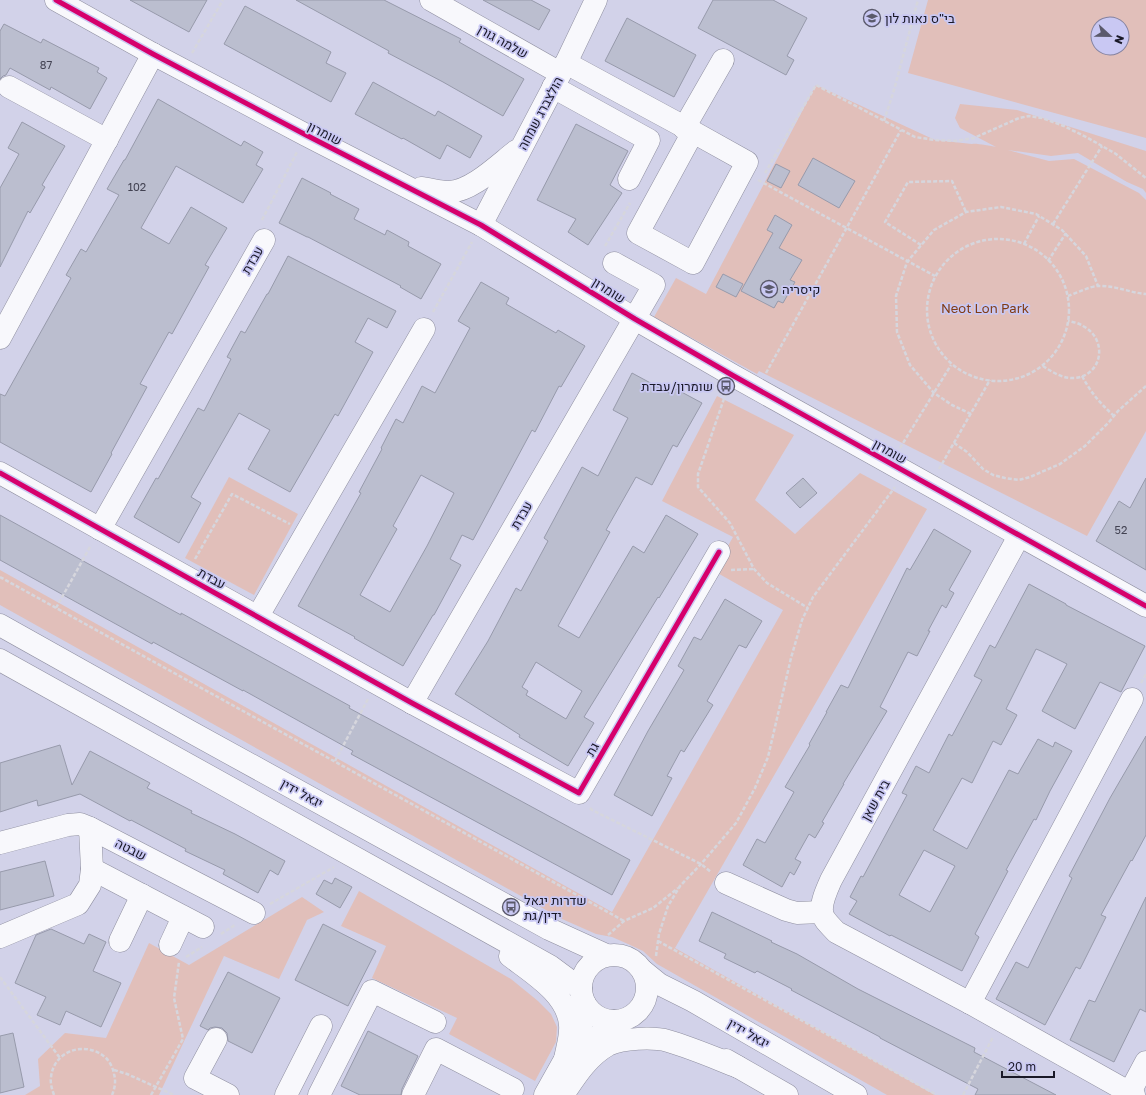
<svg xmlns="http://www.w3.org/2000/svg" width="1146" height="1095" font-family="'Golos Text',Heebo,sans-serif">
  <rect width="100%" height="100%" fill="#d2d2e9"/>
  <g fill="#e1bfba" fill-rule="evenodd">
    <path d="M928,0H1146V138L908,73ZM1098,24H1122V48H1098Z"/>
    <path d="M816,85L935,140L972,144C976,143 990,146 996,147L960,128L955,118L960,104L1017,110L1146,151V193L1143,189L1127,182L1078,153L1051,156L1008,150L1049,161L1074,159L1139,193L1146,200V431L1087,536L759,371L757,374L654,317L676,278L706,294Z"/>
    <polygon points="717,396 794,435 755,500 795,534 860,473 927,509 675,948 935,1095 887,1095 657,964 643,951 628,944 612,937 596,934 562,919 0,605 0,570 612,912 783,610 714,571 733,537 662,501"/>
    <polygon points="229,477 298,514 254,595 185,558"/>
    <polygon points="359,891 511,979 538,1001 551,1014 557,1027 556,1042 535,1081 449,1034 457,1018 372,978 386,946 341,926"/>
    <polygon points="302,897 324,912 307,920 279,979 224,956 159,1095 25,1095 40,1086 38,1059 65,1033 106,1038 149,943 189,965"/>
  </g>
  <g fill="#bbbecf" stroke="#979aab" fill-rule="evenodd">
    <polygon points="130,0 207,0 189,32"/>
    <polygon points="296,0 384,0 461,39 459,42 524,79 503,116 443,82 388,53 389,51"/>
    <polygon points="483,0 531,0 550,10 539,30"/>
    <polygon points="713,0 773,0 807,18 787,56 794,60 786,75 698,28"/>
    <polygon points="245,6 331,52 326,63 346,73 331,102 224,44"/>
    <polygon points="627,18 696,55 674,97 605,61"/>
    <polygon points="4,24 41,43 43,39 99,68 97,72 107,78 90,109 51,87 50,90 10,68 6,75 3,76 0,79 0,31"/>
    <polygon points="373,82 435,116 438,111 482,136 470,158 447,145 440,159 403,138 402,139 355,114"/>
    <polygon points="158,99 241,146 244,141 263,152 256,165 263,169 243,203 176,166 141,228 169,244 191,207 227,228 205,265 209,267 172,334 169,332 140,384 147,387 111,453 112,454 91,492 0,442 0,394 5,396 71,278 66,275 81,249 86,252 119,195 107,189 124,160 125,160"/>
    <polygon points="22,122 65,146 42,185 45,187 30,213 28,211 0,267 0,188 19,154 8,148"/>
    <polygon points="576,124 628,151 610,185 622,193 588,245 568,232 576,219 537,200"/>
    <polygon points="813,158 855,181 839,208 798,185"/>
    <polygon points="776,164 790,171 781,188 767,181"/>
    <polygon points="302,178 331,193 330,194 359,209 354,219 385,235 387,230 409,242 408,246 441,264 421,299 400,287 401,286 308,237 307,237 279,223"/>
    <polygon points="775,215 792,225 779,248 802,260 790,280 795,282 783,303 778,301 774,308 741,291 773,233 767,230"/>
    <polygon points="288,256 396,311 387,328 368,318 355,342 373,352 338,416 335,414 290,492 248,469 270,430 239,413 191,497 201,503 179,543 134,517 156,478 158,479 198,408 204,411 231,359 227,357 241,331 245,333 267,294 268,294"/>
    <polygon points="723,274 743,284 736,297 716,287"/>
    <path d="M481,282L509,298L506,304L556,333L558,330L585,346L561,387L559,386L535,432L532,430L473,540L462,535L450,559L461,565L434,615H433L403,666L354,638L355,637L298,606L361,493L359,492L382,449L381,448L396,419L403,423L422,386L435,393L470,328L458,321ZM421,475L454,493L427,546L390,612L360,595L397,529L393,526Z"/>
    <path d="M632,373L671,394L674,388L702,403L677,447L673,445L652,485L636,477L606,530L610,532L558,626L579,638L633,546L644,553L666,515L698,534L659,598L658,597L584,717L594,723L568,766L519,737L520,735L455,694L488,641L516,588L521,591L548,541L544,538L582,467L598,476L628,418L613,410ZM536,662L582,691L566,719L526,695L528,691L522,687Z"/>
    <polygon points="803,478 817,493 800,508 786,493"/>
    <polygon points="1146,478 1146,570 1096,541 1119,501 1130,508"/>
    <polygon points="0,515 181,615 181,613 350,706 349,708 630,860 612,895 351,754 353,751 243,690 243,691 153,642 152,644 0,560"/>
    <polygon points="934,529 971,551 949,590 954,593 946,608 942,605 928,631 930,631 917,656 908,652 880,707 887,711 843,784 844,784 822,822 824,823 815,838 809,834 795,859 801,862 794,875 790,872 782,887 743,865 757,839 765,843 794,792 785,787 810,745 809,744 827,712 826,712 841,685 848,688 907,568 910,570"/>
    <path d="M1029,584L1066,604V605L1145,646L1121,692L1100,682L1075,729L1042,711L1067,664L1041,651L1036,649L1006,709L1017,715L1001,745L993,741L972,783L962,778L933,830L967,849L1009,770L1018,774L1038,739L1053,747L1055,742L1072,751L1050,791L1036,820L1034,819L1006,870L1008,871L975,934L979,937L962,971L891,935L890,936L849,914L857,901L850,897L861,876L863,877L907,795L902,793L916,766L929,773L949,734L952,736L982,680L974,676L990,645L995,648ZM924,850L955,866L930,912L899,895Z"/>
    <polygon points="725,599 762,621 746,648 739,645 707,701 713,705 684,752 681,750 667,776 672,778 652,816 614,795 648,731 684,670 678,666 694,637 701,640"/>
    <polygon points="1146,736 1146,835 1132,861 1131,860 1101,915 1106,917 1080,969 1076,967 1045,1025 996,999 1016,962 1028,968 1072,878 1069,876 1110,798"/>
    <polygon points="60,745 72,785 90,751 150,783 147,788 192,811 191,813 235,834 285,861 278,875 270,870 258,893 223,874 225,870 185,851 186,849 131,820 130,821 80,794 38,806 37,800 0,812 0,763"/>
    <polygon points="45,861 54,896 0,910 0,872"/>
    <polygon points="335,878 352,887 340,908 316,894 324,880 332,884"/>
    <polygon points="1146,897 1146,1012 1140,1009 1114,1062 1070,1040 1089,1000 1095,1002"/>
    <polygon points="712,912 772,941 771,942 797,954 858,989 975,1048 974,1052 1056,1095 975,1095 978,1089 880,1038 880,1037 791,990 792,989 757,971 755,973 724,958 726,954 699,941"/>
    <polygon points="323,924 376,951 348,1006 295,980"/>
    <polygon points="51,929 84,944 89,934 106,942 93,971 121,983 101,1027 66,1011 60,1025 37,1015 46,997 15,983 36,935"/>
    <polygon points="228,972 280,998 252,1053 228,1041 227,1033 222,1028 215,1027 210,1028 208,1030 200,1026"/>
    <polygon points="368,1031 418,1056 402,1089 401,1095 360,1095 341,1086"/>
    <polygon points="13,1033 24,1087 0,1093 0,1036"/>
  </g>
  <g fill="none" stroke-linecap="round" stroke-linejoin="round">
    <g stroke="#8f8fa0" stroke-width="23">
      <g id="minor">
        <polyline points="56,0 153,54 306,135 481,225 635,319 732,375 1146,606"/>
        <polyline points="431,0 560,73"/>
        <polyline points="566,63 677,123 747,162 693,263 638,233 693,132"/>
        <polyline points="9,87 107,140"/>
        <polyline points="553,87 649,140 629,179"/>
        <polyline points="684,128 723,60"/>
        <path d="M421,188C430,189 440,192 449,192C472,191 498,165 516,151"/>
        <polyline points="481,225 566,63 596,0"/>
        <polyline points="0,338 153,54"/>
        <polyline points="0,473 412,703 579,793 719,552"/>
        <polyline points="100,529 264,240"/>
        <path d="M1019,536L831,880C827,889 821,902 822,911C822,919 831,926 836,932L970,1003L1134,1095"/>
        <polyline points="258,616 424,329"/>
        <polyline points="412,703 654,285 614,263"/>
        <polyline points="0,843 68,825 80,824 90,828 254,913"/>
        <polyline points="92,869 203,927"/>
        <polyline points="726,883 786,910 797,913 821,912"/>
        <polyline points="0,937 78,904 90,885 92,869 90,828"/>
        <polyline points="120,941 142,895"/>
        <polyline points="170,945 183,917"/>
        <polyline points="970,1003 1132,699"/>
        <polyline points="216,1039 195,1078 228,1095"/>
        <polyline points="577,1068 592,1042 614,1021"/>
        <polyline points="1130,1092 1146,1062"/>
        <polyline points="286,1095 321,1026"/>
        <polyline points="319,1095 372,991 435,1022"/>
        <polyline points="413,1095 436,1049 513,1089"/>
        <polyline points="545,1095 577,1038 582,1023 585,1004"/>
      </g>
    </g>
    <g stroke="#8f8fa0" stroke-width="23">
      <g id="major">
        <polyline points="0,625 191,732 549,929 606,955"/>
        <polyline points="0,660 550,966 581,989"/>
        <circle cx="614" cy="988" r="33"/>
        <path d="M510,956C532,973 568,994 570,1025C571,1036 567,1048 565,1059"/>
        <polyline points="643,971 659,984 693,1001 856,1095"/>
        <polyline points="726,1060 787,1095"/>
        <path d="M563,1095C575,1077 588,1056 608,1045C622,1038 654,1037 668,1041C692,1048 715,1058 738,1067"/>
      </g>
    </g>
    <g stroke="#d6d6dd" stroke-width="2.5" stroke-dasharray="4 2" stroke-linecap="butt">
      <polyline points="192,53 223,0"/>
      <polyline points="884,121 894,90 918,0"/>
      <polyline points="765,173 816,85 915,137 935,140 956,141 974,138 1019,118 1029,116 1042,118 1064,126 1088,138 1116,154 1146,178"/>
      <polyline points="758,180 935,276"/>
      <polyline points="262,220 297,152"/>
      <polyline points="1053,224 1102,146"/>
      <circle cx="998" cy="310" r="71"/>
      <polyline points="1024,244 1039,216"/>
      <polyline points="921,245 885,222 908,182 952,181 966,212"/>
      <polyline points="605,246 630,203"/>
      <polyline points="1048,261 1066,233"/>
      <path d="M1068,296C1076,293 1091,286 1098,286C1115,285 1130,293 1146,294"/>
      <polyline points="433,312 472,242"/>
      <path d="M1043,366C1052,372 1063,379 1075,378C1103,375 1108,339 1083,326C1079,323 1073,322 1068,321"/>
      <polyline points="766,373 901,130"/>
      <path d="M1082,376C1092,394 1099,402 1114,416"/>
      <polyline points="726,393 698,474 698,487 730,523 754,569 767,583 808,608"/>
      <polyline points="971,414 952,405 934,393 910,365 897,332 896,296 907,262 934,230 966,212 1001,207 1036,214 1062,230 1086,256 1098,286"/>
      <polyline points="954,443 967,452 983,469 993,475 1005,478 1019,480 1030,477 1060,464 1085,446 1109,422 1118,411 1146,386"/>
      <polyline points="900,448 951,365"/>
      <polyline points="939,469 990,380"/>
      <polyline points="195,559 232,494 290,524"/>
      <polyline points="731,570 754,569"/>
      <polyline points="0,577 624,921"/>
      <polyline points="56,608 91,545"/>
      <polyline points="1141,683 1146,674"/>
      <polyline points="335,761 368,699"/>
      <polyline points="590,808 592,810 701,864 711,872"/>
      <polyline points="270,904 334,867"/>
      <polyline points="221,934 235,925"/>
      <polyline points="608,935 624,921 653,908 678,888"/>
      <polyline points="658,941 937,1095"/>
      <polyline points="656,956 659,934 668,906 680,886 701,864 736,823 755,788 768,757 791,658 802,620 813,597 895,487"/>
      <polyline points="186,957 202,947"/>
      <polyline points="0,977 60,1058"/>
      <polyline points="114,1070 127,1074 174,1095"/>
      <path d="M54,1095C52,1089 50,1083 51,1077C54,1050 86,1040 106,1058C110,1062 113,1068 114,1074C116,1081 115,1088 112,1095"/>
      <polyline points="151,1095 183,1039 174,998 179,962"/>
      <polyline points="963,1095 993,1037"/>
    </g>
    <use href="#minor" stroke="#f8f8fc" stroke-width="22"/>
    <use href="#major" stroke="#f8f8fc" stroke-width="22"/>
    <g stroke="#c9c8f3" stroke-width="8">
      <g id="cycleway">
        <polyline points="56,0 153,54 306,135 481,225 635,319 732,375 1146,606"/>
        <polyline points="0,473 412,703 579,793 719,552"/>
      </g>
    </g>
    <use href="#cycleway" stroke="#d6006c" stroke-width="5"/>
  </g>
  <defs>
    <g id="school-ring" transform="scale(0.9)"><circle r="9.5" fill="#c9c8f3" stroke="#5a596b" stroke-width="1.5"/><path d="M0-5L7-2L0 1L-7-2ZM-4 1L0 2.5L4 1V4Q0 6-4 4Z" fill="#5a596b"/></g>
    <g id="bus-ring" transform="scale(0.9)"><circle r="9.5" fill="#c9c8f3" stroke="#5a596b" stroke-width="1.5"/><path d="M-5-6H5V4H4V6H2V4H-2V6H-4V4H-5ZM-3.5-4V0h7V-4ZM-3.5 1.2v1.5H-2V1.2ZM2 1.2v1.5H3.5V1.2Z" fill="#5a596b"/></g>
  </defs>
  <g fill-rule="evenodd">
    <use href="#school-ring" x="872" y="18"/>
    <use href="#school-ring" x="769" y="289"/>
    <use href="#bus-ring" x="726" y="386"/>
    <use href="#bus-ring" x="511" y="907"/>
  </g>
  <g text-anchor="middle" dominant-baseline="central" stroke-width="3.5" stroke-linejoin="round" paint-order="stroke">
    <g font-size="11" fill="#424252">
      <text x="46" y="64">87</text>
      <text x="137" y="186">102</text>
      <text x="1121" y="529">52</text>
    </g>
    <g font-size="13" fill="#191827" stroke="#c9c8f3" text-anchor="start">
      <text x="885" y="18">בי"ס נאות לון</text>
      <text x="782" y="289">קיסריה</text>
      <text x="713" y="386" text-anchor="end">שומרון/עבדת</text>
      <text x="524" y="900">שדרות יגאל<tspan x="524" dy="15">ידין/גת</tspan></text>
    </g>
    <g font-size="13" fill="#191827" stroke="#c9c8f3">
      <text transform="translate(503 41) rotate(29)">שלמה גורן</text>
      <text transform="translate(540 113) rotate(-62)">הולצברג שמחה</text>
      <text transform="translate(325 133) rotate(27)">שומרון</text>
      <text transform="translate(252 260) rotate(-60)">עבדת</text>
      <text transform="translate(609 290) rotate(32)">שומרון</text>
      <text transform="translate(890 451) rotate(29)">שומרון</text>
      <text transform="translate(521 515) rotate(-60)">עבדת</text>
      <text transform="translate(212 578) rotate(29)">עבדת</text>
      <text transform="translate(592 749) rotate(-60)">גת</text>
      <text transform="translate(302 793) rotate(29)">יגאל ידין</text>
      <text transform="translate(875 800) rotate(-61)">בית שאן</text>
      <text transform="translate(131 849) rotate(27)">שבטה</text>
      <text transform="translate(749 1033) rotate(30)">יגאל ידין</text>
    </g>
    <g font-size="13" fill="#813b13" stroke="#c9c8f3">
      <text x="985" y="308">Neot Lon Park</text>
    </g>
  </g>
  <g transform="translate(1110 36) rotate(112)"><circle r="19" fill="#c9c8f3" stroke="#8382a1"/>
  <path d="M0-3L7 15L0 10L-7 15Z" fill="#5a596b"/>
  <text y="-6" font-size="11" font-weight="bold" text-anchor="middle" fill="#191827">N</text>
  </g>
  <path d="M1002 1071v6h52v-6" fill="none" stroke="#191827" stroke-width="2"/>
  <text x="1008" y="1071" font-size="12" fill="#191827" stroke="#c9c8f3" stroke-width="3" paint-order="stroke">20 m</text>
</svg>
